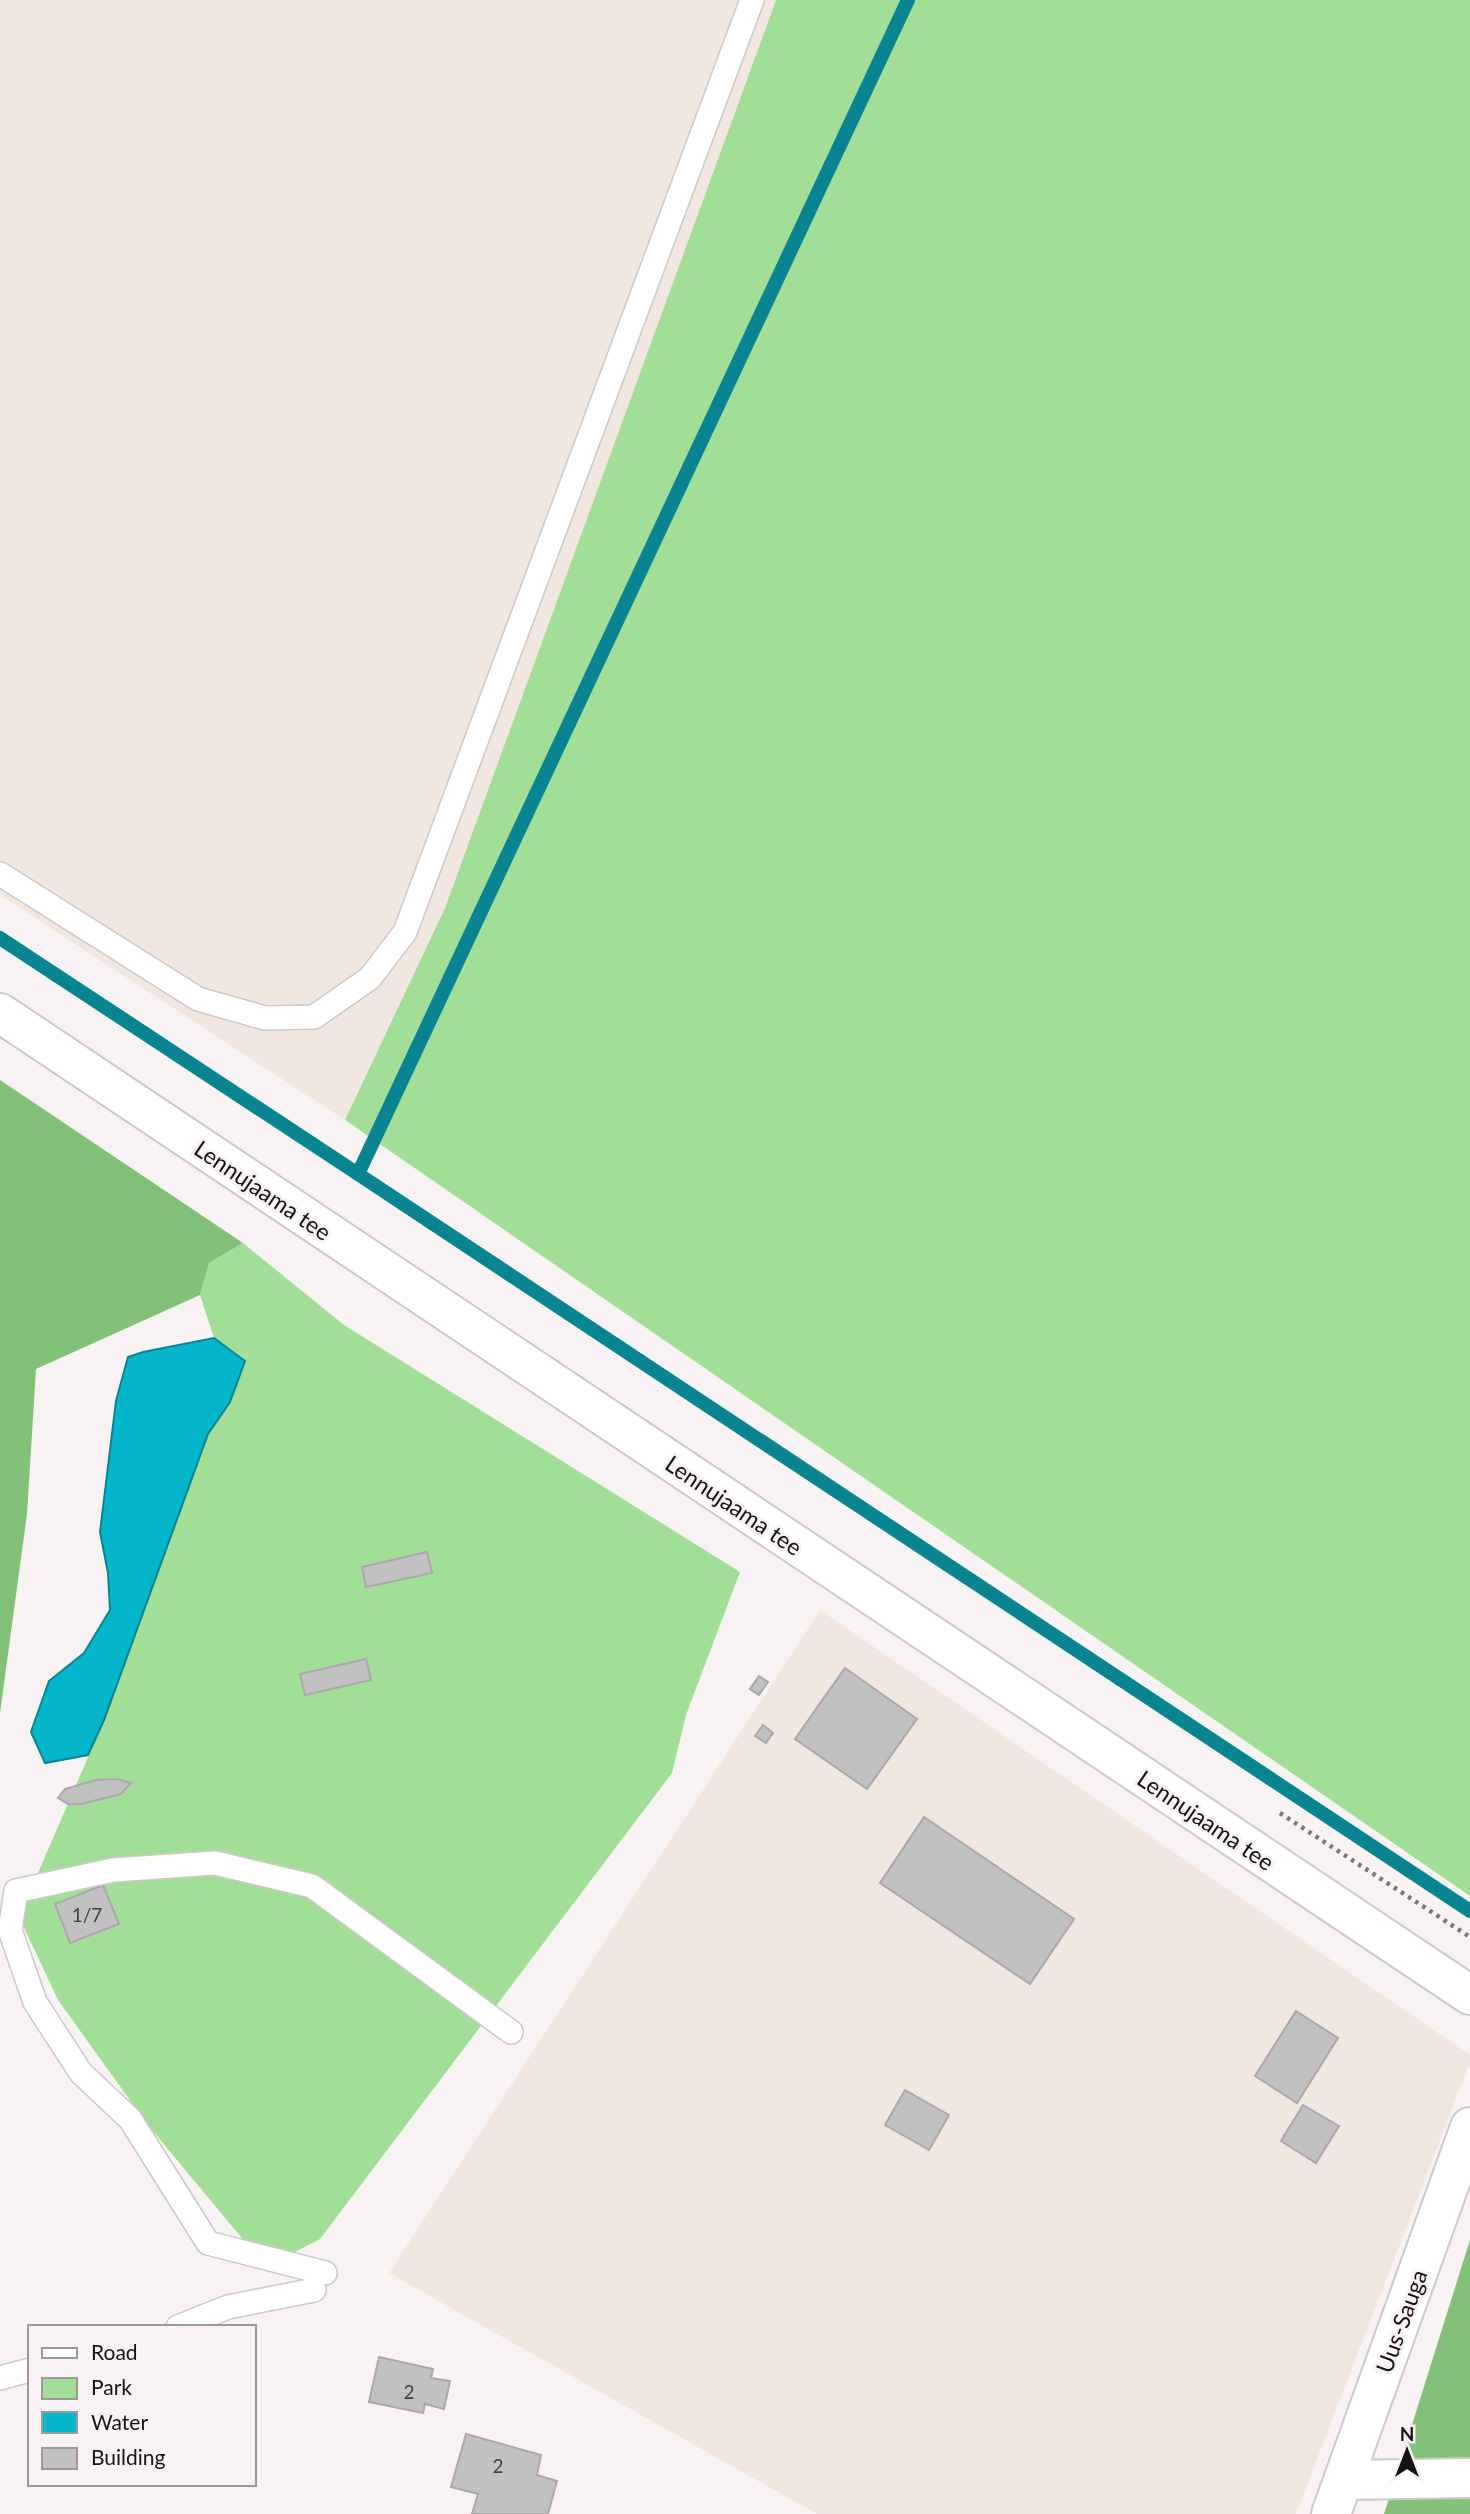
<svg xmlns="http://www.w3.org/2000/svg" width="1470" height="2514" font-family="Lato,sans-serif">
  <rect width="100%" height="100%" fill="#f7f3f2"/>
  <g fill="#f2e6e1">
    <polygon points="0,0 776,0 445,908 345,1120 0,895"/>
    <polygon points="820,1610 1470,2055 1470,2062 1296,2514 817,2514 389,2273"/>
  </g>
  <g fill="#a3de99">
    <polygon points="776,0 1470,0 1470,1896 345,1120 445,908"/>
    <polygon points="243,1243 344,1325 740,1572 686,1715 672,1773 320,2239 266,2267 147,2124 58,2000 19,1917 104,1720 208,1434 230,1402 245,1362 214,1338 200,1295 209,1263"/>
  </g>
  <g fill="#82c177">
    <polygon points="0,1080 243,1243 209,1263 200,1295 36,1369 27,1514 0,1713"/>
    <polygon points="1470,2240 1470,2514 1384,2514"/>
  </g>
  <polygon fill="#04b6c9" stroke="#098592" stroke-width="2" points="214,1338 245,1361 230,1402 208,1434 104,1720 88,1755 45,1763 31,1732 49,1681 84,1653 110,1610 108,1573 100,1532 116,1401 128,1357 143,1352"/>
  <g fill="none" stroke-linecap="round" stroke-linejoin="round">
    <g stroke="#098592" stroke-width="14">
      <polyline points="908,0 358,1174 1470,1911"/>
      <polyline points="0,938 358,1174"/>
    </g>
  </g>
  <g fill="#c2c0c2" stroke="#aba8ab" stroke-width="2">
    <polygon points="427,1552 432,1573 366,1587 362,1567"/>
    <polygon points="366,1659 371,1680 305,1695 300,1674"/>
    <polygon points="845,1668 917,1719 867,1789 795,1739"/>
    <polygon points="759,1676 768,1682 759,1695 750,1689"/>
    <polygon points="763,1725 773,1733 766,1743 755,1736"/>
    <polygon points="117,1779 131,1783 121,1794 81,1804 68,1804 58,1798 65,1789 96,1780"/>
    <polygon points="924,1817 1074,1919 1030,1984 880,1883"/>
    <polygon points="103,1885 119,1924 70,1943 55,1904"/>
    <polygon points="1296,2011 1338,2038 1297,2103 1255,2076"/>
    <polygon points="905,2090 949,2115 929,2150 885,2125"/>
    <polygon points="1303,2105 1339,2126 1316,2163 1281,2141"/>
    <polygon points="379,2357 433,2369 431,2378 450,2381 444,2409 425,2404 423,2413 369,2402"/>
    <polygon points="466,2434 541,2455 537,2475 557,2481 548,2514 472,2514 478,2494 451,2487"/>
  </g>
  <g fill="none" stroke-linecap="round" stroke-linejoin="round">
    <g stroke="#ccc9c7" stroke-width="26">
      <g id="lane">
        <polyline points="0,874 198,999 265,1018 314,1017 370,978 405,932 752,0"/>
        <polyline points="325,2273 208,2243 130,2119 81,2073 35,2002 10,1930 16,1891 113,1870 215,1863 312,1886 511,2032"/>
        <polyline points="178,2327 228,2307 314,2290"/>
        <polyline points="0,2378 30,2370"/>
      </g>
    </g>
    <g stroke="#ccc9c7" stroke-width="42">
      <g id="street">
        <polyline points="1344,2480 1470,2478"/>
        <polyline points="1331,2514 1470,2127"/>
      </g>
    </g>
    <g stroke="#ccc9c7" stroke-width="42">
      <polyline id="secondary" points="0,1013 1470,1995"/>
    </g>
    <polyline stroke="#7b7878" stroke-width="4.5" stroke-dasharray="3.5 5" stroke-linecap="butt" points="1280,1813 1470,1937"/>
    <use href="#lane" stroke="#fff" stroke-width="23"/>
    <use href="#street" stroke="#fff" stroke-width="38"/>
    <use href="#secondary" stroke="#fff" stroke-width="38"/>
  </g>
  <g text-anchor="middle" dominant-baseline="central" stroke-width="6" stroke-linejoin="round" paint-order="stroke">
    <g font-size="19" fill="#403e3f">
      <text x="87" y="1914">1/7</text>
      <text x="409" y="2391">2</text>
      <text x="498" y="2465">2</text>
    </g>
    <g font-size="23" fill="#151313" stroke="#f7f3f2">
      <text transform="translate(263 1190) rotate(34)">Lennujaama tee</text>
      <text transform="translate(734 1505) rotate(34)">Lennujaama tee</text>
      <text transform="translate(1206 1820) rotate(34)">Lennujaama tee</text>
      <text transform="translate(1401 2321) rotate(-70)">Uus-Sauga</text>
    </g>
  </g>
  <rect x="28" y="2325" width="228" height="161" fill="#f7f3f2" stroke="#9d9999" stroke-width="2"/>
  <rect x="42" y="2348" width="35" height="10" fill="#ffffff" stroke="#9d9999" stroke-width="2"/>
  <text x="91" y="2360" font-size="21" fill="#151313">Road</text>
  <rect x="42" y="2378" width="35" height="21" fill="#a3de99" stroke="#9d9999" stroke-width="2"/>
  <text x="91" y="2395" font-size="21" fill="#151313">Park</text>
  <rect x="42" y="2412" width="35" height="21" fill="#04b6c9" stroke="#9d9999" stroke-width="2"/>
  <text x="91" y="2430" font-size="21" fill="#151313">Water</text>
  <rect x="42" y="2448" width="35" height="21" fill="#c2c0c2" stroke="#9d9999" stroke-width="2"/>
  <text x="91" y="2465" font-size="21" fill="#151313">Building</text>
  <g transform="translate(1407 2451)" stroke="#f7f3f2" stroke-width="5" paint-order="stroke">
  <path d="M0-5L12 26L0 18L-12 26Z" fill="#151313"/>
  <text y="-10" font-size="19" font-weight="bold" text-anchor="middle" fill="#151313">N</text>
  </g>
</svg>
